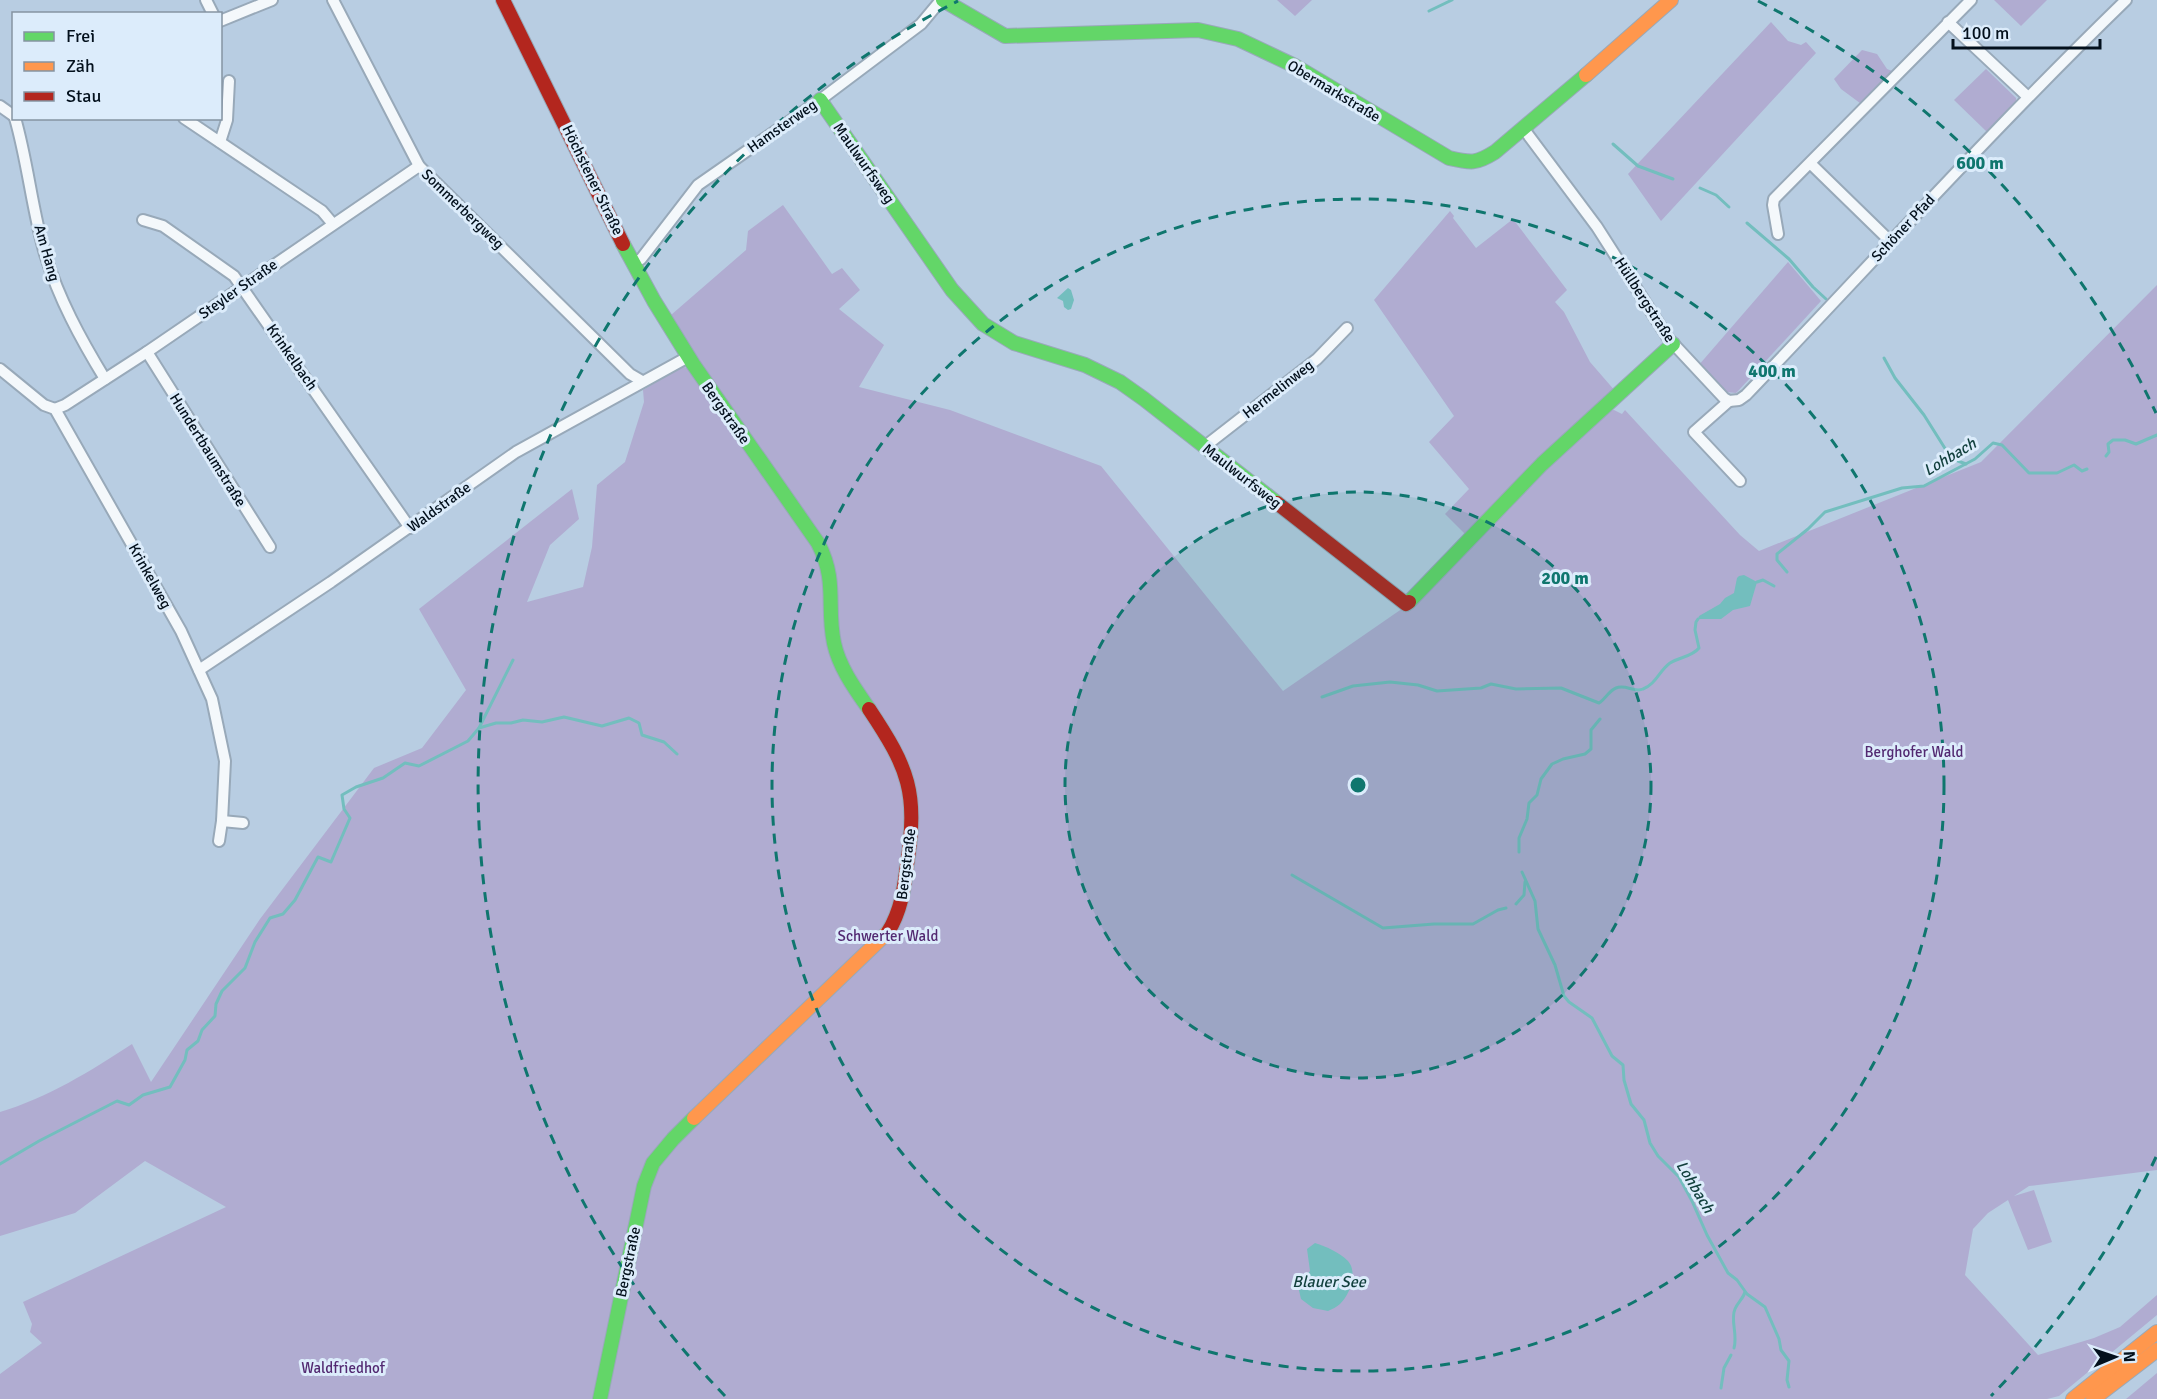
<svg xmlns="http://www.w3.org/2000/svg" width="2157" height="1399" font-family="Signika,sans-serif">
  <rect width="100%" height="100%" fill="#b8cde2"/>
  <g fill="#b0acd1">
    <polygon points="1277,0 1312,0 1295,16"/>
    <polygon points="1994,0 2047,0 2021,26"/>
    <polygon points="1771,22 1788,41 1801,45 1806,42 1816,53 1661,221 1628,174"/>
    <polygon points="1862,50 1877,54 1887,69 1892,71 1864,106 1841,89 1834,79"/>
    <polygon points="1986,69 2016,98 2016,102 1987,132 1954,100"/>
    <path d="M783,205L832,274L842,268L860,290L839,309L884,345L859,387L950,410L1101,466L1283,691L1406,606L1607,411L1614,410L1622,414L1625,410L1740,535L1759,551L1981,462L2157,285V1170L2029,1186L2014,1196L2034,1190L2052,1242L2028,1250L2008,1200L1988,1213L1973,1229L1965,1275L2038,1355L2094,1338L2120,1327L2157,1295V1315L2059,1396L2047,1399H0V1374L42,1343L30,1332L32,1324L23,1302L226,1207L145,1161L75,1213L0,1236V1112C47,1098 91,1071 132,1044L151,1082L260,919L374,768L422,748L466,690L419,609L572,489L579,519L550,545L527,602L583,587L592,547L597,485L625,462L644,402L643,390L683,366L691,371L671,315L746,250L748,231Z"/>
    <polygon points="1450,211 1454,216 1453,218 1476,248 1513,219 1567,290 1555,302 1564,312 1590,362 1616,392 1469,538 1445,514 1469,489 1429,442 1454,416 1374,300"/>
    <polygon points="1788,262 1821,301 1739,390 1736,393 1726,392 1698,366"/>
    <polygon points="2157,1373 2157,1399 2126,1399"/>
  </g>
  <g fill="#73bebe">
    <polygon points="1068,288 1071,290 1074,300 1071,309 1068,310 1064,307 1063,301 1057,298"/>
    <polygon points="1744,575 1757,582 1750,606 1733,610 1721,619 1698,619 1699,616 1720,604 1725,598 1734,593 1737,578 1739,576"/>
    <path d="M1315,1243C1327,1247 1339,1252 1348,1261C1358,1272 1350,1295 1340,1304C1337,1307 1332,1309 1328,1311L1313,1308L1301,1299L1298,1286L1310,1271L1307,1249Z"/>
  </g>
  <g fill="none" stroke-linecap="round" stroke-linejoin="round">
    <g stroke="#73bebe" stroke-width="3">
      <polyline points="1429,11 1452,0"/>
      <polyline points="1613,144 1638,166 1673,179"/>
      <polyline points="1700,188 1716,195 1729,207"/>
      <polyline points="1747,223 1789,259 1813,287 1826,299"/>
      <polyline points="1884,358 1895,378 1924,415 1946,450 1958,461 1966,464"/>
      <polyline points="2106,456 2109,452 2108,444 2113,440 2125,440 2136,444 2157,435"/>
      <polyline points="1787,572 1777,560 1777,554 1808,529 1825,512 1902,488 1924,486 1975,459 1993,443 2002,445 2029,473 2057,473 2074,465 2082,471 2087,469"/>
      <polyline points="1757,582 1763,580 1774,586"/>
      <path d="M1322,697L1353,686L1390,682L1418,685L1437,691L1481,688L1491,684L1516,689L1561,688L1599,703C1605,699 1609,691 1616,688C1626,684 1634,693 1643,689C1656,684 1659,671 1670,663C1679,657 1692,657 1699,648L1695,630L1696,622L1698,619"/>
      <polyline points="479,728 513,660"/>
      <polyline points="1519,852 1519,838 1527,819 1529,803 1537,795 1541,779 1552,764 1563,759 1585,754 1591,749 1591,730 1600,719"/>
      <polyline points="1522,872 1535,901 1538,929 1555,965 1564,996 1569,1002 1592,1018 1612,1056 1623,1065 1624,1080 1631,1104 1644,1120 1650,1143 1658,1156 1679,1177 1692,1201 1707,1235 1728,1273 1737,1280 1747,1294 1765,1307 1779,1339 1781,1350 1789,1361 1787,1380 1789,1387"/>
      <polyline points="1292,875 1383,928 1434,924 1473,924 1498,910 1506,908"/>
      <polyline points="1516,904 1524,895 1525,882"/>
      <polyline points="0,1164 39,1141 117,1101 129,1105 143,1095 170,1087 185,1060 187,1050 198,1041 202,1030 215,1016 216,1004 222,991 245,968 255,942 270,918 283,914 295,900 318,857 331,862 350,818 344,809 342,795 356,787 383,778 405,763 419,766 468,741 479,728 496,723 511,723 523,720 542,722 564,717 602,726 629,718 639,723 642,735 664,742 677,754"/>
      <path d="M1734,1348C1738,1334 1730,1320 1735,1309C1738,1302 1743,1299 1745,1292"/>
      <polyline points="1721,1388 1724,1368 1731,1355"/>
    </g>
    <g stroke="#98a9b9" stroke-width="14">
      <g id="street">
        <polyline points="206,0 213,14"/>
        <polyline points="333,0 419,166 630,374 642,381"/>
        <polyline points="220,21 272,0"/>
        <polyline points="1948,22 2028,97"/>
        <polyline points="0,106 14,116"/>
        <path d="M15,118C28,163 32,210 45,254C59,299 80,338 105,379"/>
        <polyline points="184,118 322,211 333,224"/>
        <polyline points="1523,128 1597,227 1668,338 1724,398 1729,401"/>
        <polyline points="220,142 227,120 229,81"/>
        <polyline points="1811,164 1890,241"/>
        <polyline points="143,220 163,226 234,276 410,528"/>
        <polyline points="1778,234 1773,205 1774,199 1971,0"/>
        <polyline points="633,263 641,259 698,185 820,100 921,24 941,0"/>
        <polyline points="147,352 270,547"/>
        <polyline points="0,369 44,405 55,409 181,631 212,699 225,761 222,821 219,841"/>
        <path d="M1729,401L1739,400L1746,395C1872,263 1995,127 2126,0"/>
        <polyline points="1729,401 1694,432 1740,481"/>
        <polyline points="55,409 65,405 147,352 419,166"/>
        <polyline points="1204,447 1317,359 1347,328"/>
        <polyline points="199,670 331,582 516,452 688,357"/>
        <polyline points="222,821 243,823"/>
      </g>
    </g>
    <g stroke="#98a9b9" stroke-width="16">
      <g id="fast">
        <path d="M943,0L1005,36L1198,30L1238,39L1295,66L1449,158C1471,163 1476,164 1495,152L1586,75"/>
        <polyline points="820,100 952,290 983,324 1014,343 1085,365 1120,382 1144,399 1277,503"/>
        <path d="M623,244L654,301L693,364L818,543C838,582 826,605 834,643C839,667 855,689 869,709"/>
        <polyline points="1409,602 1542,464 1673,344"/>
        <polyline points="600,1399 644,1186 653,1163 673,1139 694,1118"/>
      </g>
    </g>
    <g stroke="#98a9b9" stroke-width="16">
      <g id="slow">
        <polyline points="1586,75 1671,0"/>
        <polyline points="694,1118 888,932"/>
        <polyline points="2073,1399 2157,1332"/>
        <polyline points="2093,1399 2157,1350"/>
      </g>
    </g>
    <g stroke="#98a9b9" stroke-width="16">
      <g id="jam">
        <polyline points="503,0 623,244"/>
        <polyline points="1277,503 1406,604 1409,602"/>
        <path d="M869,709C909,769 918,792 907,865C904,889 901,911 888,932"/>
      </g>
    </g>
    <use href="#street" stroke="#f4f8fb" stroke-width="10"/>
    <use href="#fast" stroke="#63d668" stroke-width="14"/>
    <use href="#slow" stroke="#ff974d" stroke-width="14"/>
    <use href="#jam" stroke="#b3261e" stroke-width="14"/>
  </g>
  <circle cx="1358" cy="785" r="293" fill="#0f766e" fill-opacity=".12"/>
  <g fill="none" stroke="#0f766e" stroke-width="3" stroke-dasharray="10 8">
    <circle cx="1358" cy="785" r="293"/>
    <circle cx="1358" cy="785" r="586"/>
    <path d="M2156 1157A880 880 0 0 1 1991 1396M725 1396A880 880 0 0 1 958 1M1758 1A880 880 0 0 1 2156 413"/>
  </g>
  <g text-anchor="middle" dominant-baseline="central" stroke-width="6" stroke-linejoin="round" paint-order="stroke">
    <g font-size="15" fill="#03101c" stroke="#dcecfb">
      <text transform="translate(1334 91) rotate(31)">Obermarkstraße</text>
      <text transform="translate(782 126) rotate(-35)">Hamsterweg</text>
      <text transform="translate(864 163) rotate(55)">Maulwurfsweg</text>
      <text transform="translate(593 180) rotate(64)">Höchstener Straße</text>
      <text transform="translate(463 209) rotate(44)">Sommerbergweg</text>
      <text transform="translate(1903 228) rotate(-47)">Schöner Pfad</text>
      <text transform="translate(47 253) rotate(74)">Am Hang</text>
      <text transform="translate(238 289) rotate(-35)">Steyler Straße</text>
      <text transform="translate(1645 300) rotate(57)">Hüllbergstraße</text>
      <text transform="translate(292 357) rotate(55)">Krinkelbach</text>
      <text transform="translate(1278 389) rotate(-38)">Hermelinweg</text>
      <text transform="translate(726 413) rotate(55)">Bergstraße</text>
      <text transform="translate(208 450) rotate(58)">Hundertbaumstraße</text>
      <text transform="translate(1242 476) rotate(38)">Maulwurfsweg</text>
      <text transform="translate(439 507) rotate(-36)">Waldstraße</text>
      <text transform="translate(150 576) rotate(61)">Krinkelweg</text>
      <text transform="translate(906 864) rotate(-83)">Bergstraße</text>
      <text transform="translate(628 1262) rotate(-78)">Bergstraße</text>
    </g>
    <g font-size="15" fill="#522971" stroke="#dcecfb">
      <text x="1914" y="752">Berghofer Wald</text>
      <text x="888" y="936">Schwerter Wald</text>
      <text x="343" y="1368">Waldfriedhof</text>
    </g>
    <g font-size="16" font-style="italic" fill="#113f3c" stroke="#dcecfb">
      <text transform="translate(1950 457) rotate(-31)">Lohbach</text>
      <text transform="translate(1695 1187) rotate(59)">Lohbach</text>
      <text x="1329" y="1282">Blauer See</text>
    </g>
  </g>
  <circle cx="1358" cy="785" r="9" fill="#0f766e" stroke="#dcecfb" stroke-width="3"/>
  <g font-size="18" text-anchor="middle" font-weight="bold" fill="#0f766e" stroke="#dcecfb" stroke-width="6" stroke-linejoin="round" paint-order="stroke">
    <text x="1980" y="169">600 m</text>
    <text x="1772" y="377">400 m</text>
    <text x="1565" y="584">200 m</text>
  </g>
  <rect x="12" y="12" width="210" height="108" fill="#dcecfb" stroke="#8594a2" stroke-width="1.5"/>
  <rect x="24" y="32" width="30" height="9" fill="#63d668" stroke="#8594a2" stroke-width="1.5"/>
  <text x="66" y="42" font-size="18" fill="#03101c">Frei</text>
  <rect x="24" y="62" width="30" height="9" fill="#ff974d" stroke="#8594a2" stroke-width="1.5"/>
  <text x="66" y="72" font-size="18" fill="#03101c">Zäh</text>
  <rect x="24" y="92" width="30" height="9" fill="#b3261e" stroke="#8594a2" stroke-width="1.5"/>
  <text x="66" y="102" font-size="18" fill="#03101c">Stau</text>
  <g transform="translate(2115 1357) rotate(88)" stroke="#dcecfb" stroke-width="4.5" paint-order="stroke">
  <path d="M0-4.5L10 22L0 15L-10 22Z" fill="#03101c"/>
  <text y="-9" font-size="16" font-weight="bold" text-anchor="middle" fill="#03101c">N</text>
  </g>
  <path d="M1953 39v9h147v-9" fill="none" stroke="#03101c" stroke-width="3"/>
  <text x="1962" y="39" font-size="18" fill="#03101c" stroke="#dcecfb" stroke-width="4.5" paint-order="stroke">100 m</text>
</svg>
